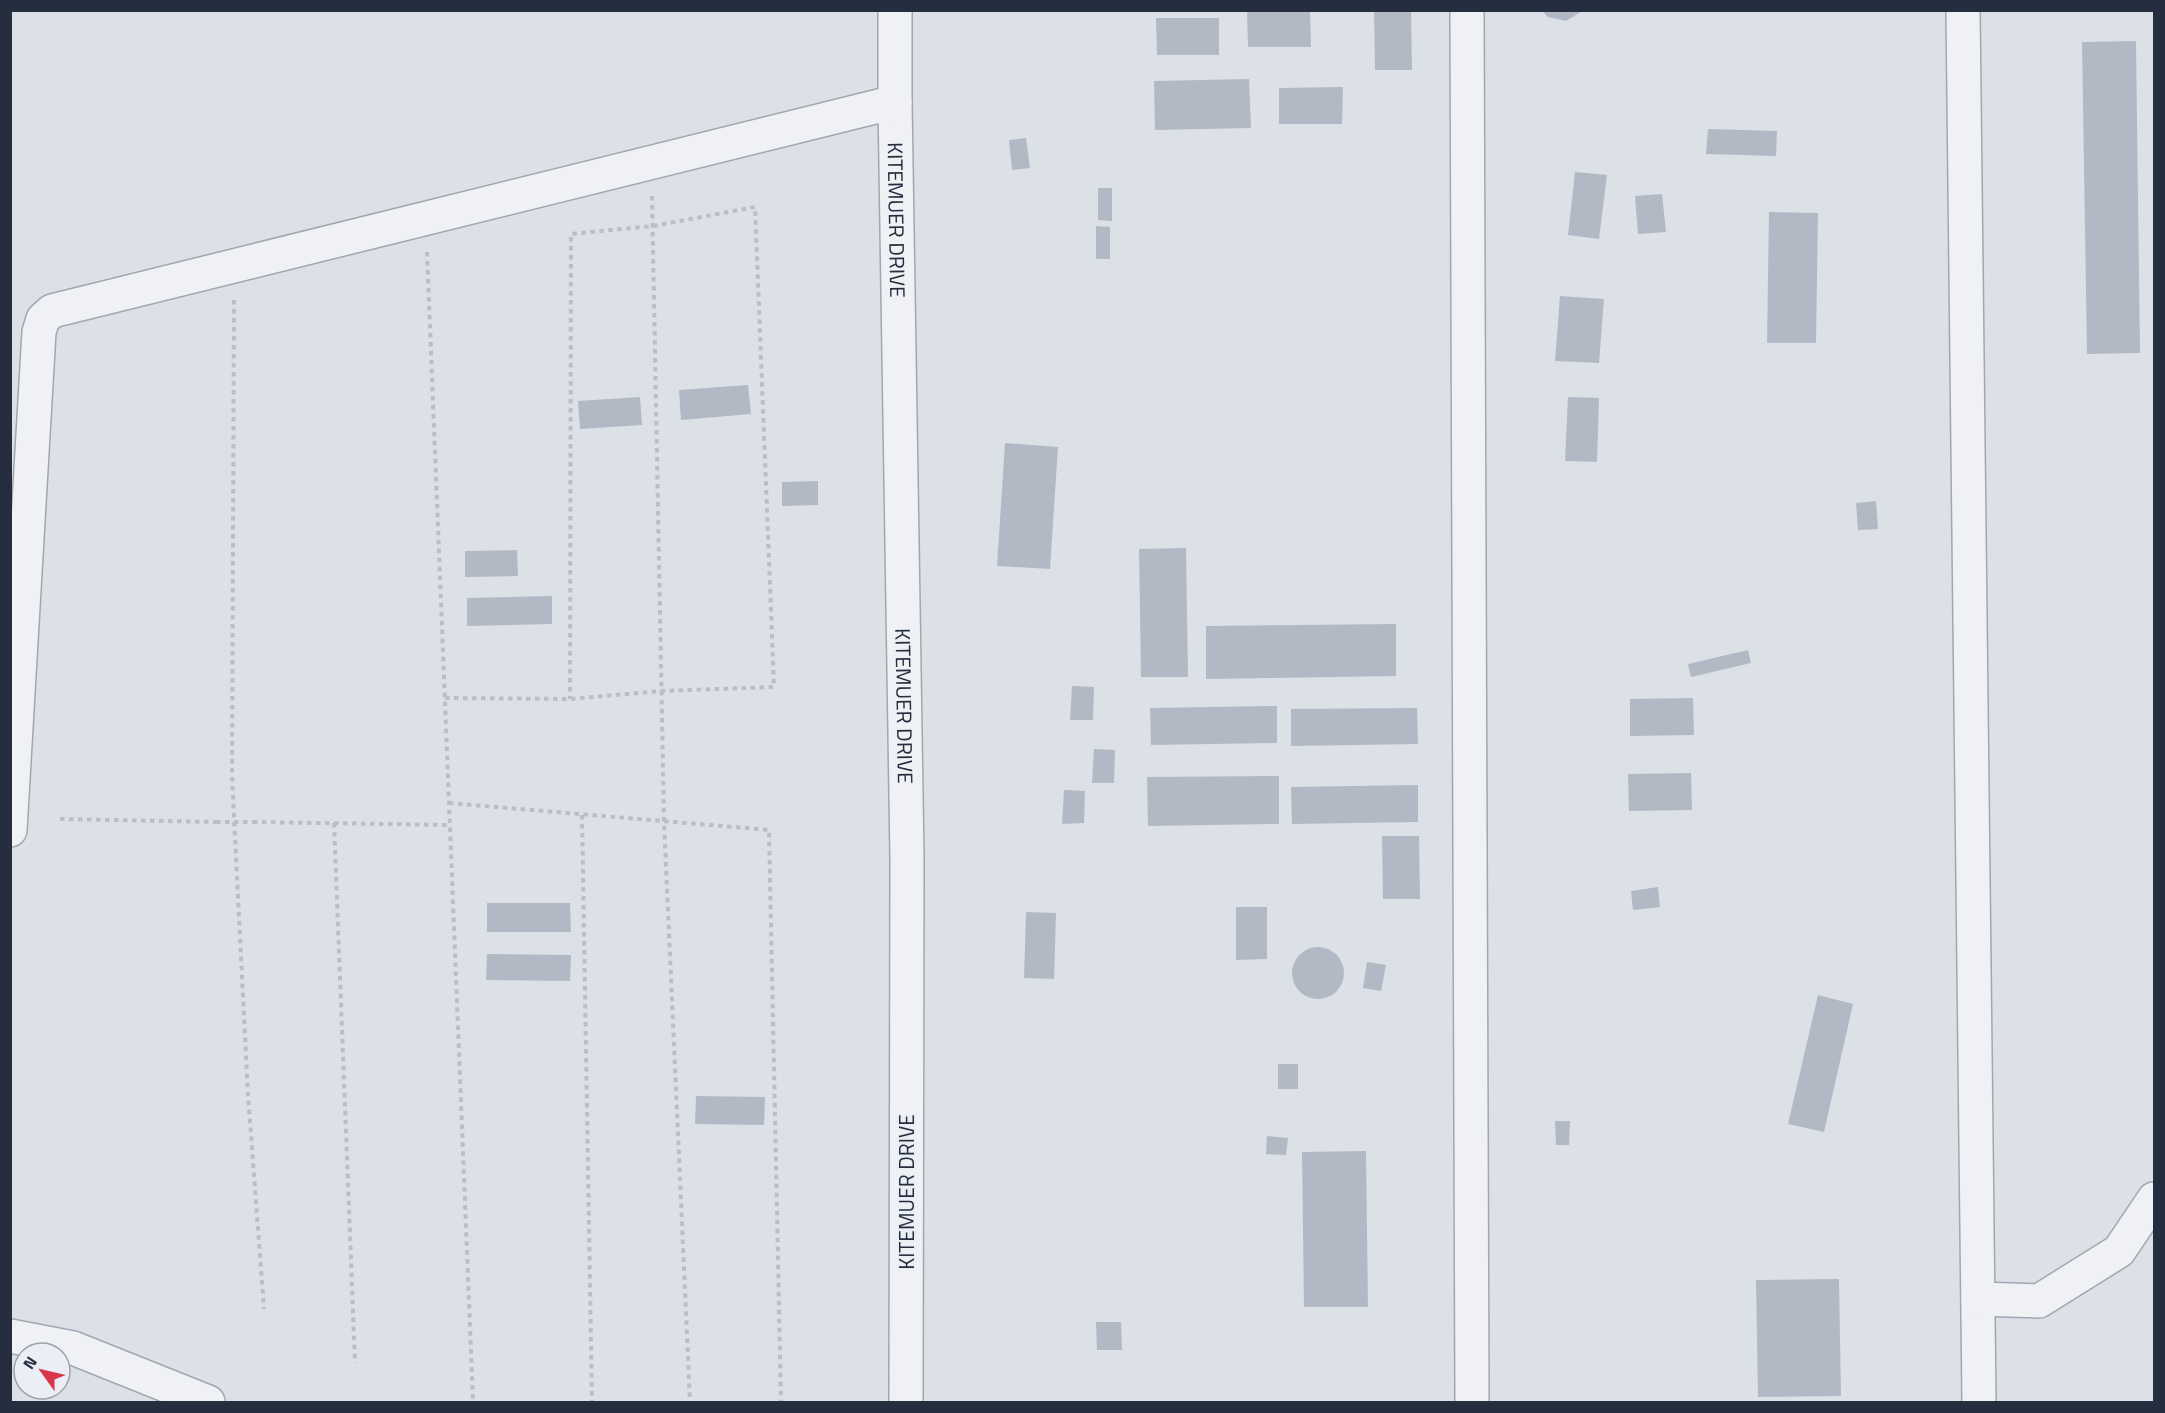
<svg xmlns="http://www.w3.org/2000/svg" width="2165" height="1413" font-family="'Titillium Web',sans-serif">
  <rect width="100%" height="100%" fill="#dce0e7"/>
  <g fill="#b3b9c4">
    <polygon points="1247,10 1310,10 1311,47 1248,47"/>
    <polygon points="1374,10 1411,10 1412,70 1375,70"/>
    <polygon points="1541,10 1584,10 1566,21 1548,17"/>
    <polygon points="1156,18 1219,18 1219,55 1157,55"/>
    <polygon points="2136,41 2140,353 2087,354 2082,42"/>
    <polygon points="1249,79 1251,128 1155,130 1154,81"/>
    <polygon points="1343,87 1342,124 1279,124 1279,88"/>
    <polygon points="1708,129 1777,131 1776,156 1706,154"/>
    <polygon points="1026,138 1030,168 1012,170 1009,140"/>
    <polygon points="1575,172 1607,175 1599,239 1568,235"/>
    <polygon points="1098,188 1112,188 1112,221 1098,220"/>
    <polygon points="1662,194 1666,232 1638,234 1635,196"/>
    <polygon points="1769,212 1818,213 1816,343 1767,343"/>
    <polygon points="1096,226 1110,227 1110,259 1096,259"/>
    <polygon points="1560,296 1604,299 1599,363 1555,361"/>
    <polygon points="748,385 751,414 681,420 679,390"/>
    <polygon points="640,397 642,425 580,429 578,401"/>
    <polygon points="1568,397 1599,398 1597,462 1565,461"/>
    <polygon points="1005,443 1058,447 1050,569 997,566"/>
    <polygon points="818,481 818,505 782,506 782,482"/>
    <polygon points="1876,501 1878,529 1858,530 1856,503"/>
    <polygon points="1186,548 1188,677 1141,677 1139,549"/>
    <polygon points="517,550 518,576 465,577 465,551"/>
    <polygon points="552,596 552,624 467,626 467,598"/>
    <polygon points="1396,624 1396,676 1206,679 1206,626"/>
    <polygon points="1748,650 1751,663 1691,677 1688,664"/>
    <polygon points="1072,686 1094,687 1093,720 1070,720"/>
    <polygon points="1693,698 1694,735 1630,736 1630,699"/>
    <polygon points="1277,706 1277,743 1151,745 1150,708"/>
    <polygon points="1417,708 1418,744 1291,746 1291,709"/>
    <polygon points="1094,749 1115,750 1114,783 1092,783"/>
    <polygon points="1691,773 1692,810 1629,811 1628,774"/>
    <polygon points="1279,776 1279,824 1148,826 1147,777"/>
    <polygon points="1418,785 1418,822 1292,824 1291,787"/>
    <polygon points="1064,790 1085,791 1084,823 1062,824"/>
    <polygon points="1382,836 1419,836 1420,899 1383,899"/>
    <polygon points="1658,887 1660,907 1633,910 1631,891"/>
    <polygon points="487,903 570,903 571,932 487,932"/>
    <polygon points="1236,907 1267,907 1267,959 1236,960"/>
    <polygon points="1026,912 1056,913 1054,979 1024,978"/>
    <circle cx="1318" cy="973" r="26"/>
    <polygon points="487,954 571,955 570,981 486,980"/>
    <polygon points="1367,962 1386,965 1381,991 1363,988"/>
    <polygon points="1818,995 1853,1004 1824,1132 1788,1124"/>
    <rect x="1278" y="1064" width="20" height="25"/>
    <polygon points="696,1096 765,1097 764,1125 695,1124"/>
    <polygon points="1555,1121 1570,1121 1569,1145 1556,1145"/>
    <polygon points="1267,1136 1288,1138 1286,1155 1266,1154"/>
    <polygon points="1366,1151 1368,1307 1304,1307 1302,1152"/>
    <polygon points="1839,1279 1841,1396 1758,1397 1756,1280"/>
    <polygon points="1096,1322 1121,1322 1122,1350 1097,1350"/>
  </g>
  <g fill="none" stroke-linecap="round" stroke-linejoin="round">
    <g stroke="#a1a7b1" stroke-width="36">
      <g id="minor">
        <path id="s1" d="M895,10V102L907,858L906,1402"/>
        <polyline points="1467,10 1472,1402"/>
        <polyline points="1963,10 1979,1402"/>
        <polyline points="10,830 39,332 43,319 52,311 895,102"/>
        <polyline points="1978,1299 2039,1301 2119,1251 2154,1199"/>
        <polyline points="10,1336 73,1348 208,1402"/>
      </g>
    </g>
    <g stroke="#babec6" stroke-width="4" stroke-dasharray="4.5 4.5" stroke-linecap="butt">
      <polyline points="652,196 664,821 690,1402"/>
      <polyline points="427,252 473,1402"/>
      <polyline points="234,300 232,777 248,1095 264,1309"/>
      <polyline points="445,698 570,699 661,691 774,687 755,207 653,226 571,234 570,699"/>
      <polyline points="449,803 769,830 781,1402"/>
      <polyline points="582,815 592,1402"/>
      <polyline points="60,819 216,822"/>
      <polyline points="253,822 450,825"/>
      <polyline points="334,823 355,1363"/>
    </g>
    <use href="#minor" stroke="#eff1f5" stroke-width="33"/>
    <polyline stroke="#babec6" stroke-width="4" stroke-dasharray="4.5 4.5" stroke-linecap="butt" points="216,822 253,822"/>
  </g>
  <g text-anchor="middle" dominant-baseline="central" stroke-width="4.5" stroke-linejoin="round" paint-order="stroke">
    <g font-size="21" fill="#252e3f" stroke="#ebeff5">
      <text stroke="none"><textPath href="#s1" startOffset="210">KITEMUER DRIVE</textPath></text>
      <text stroke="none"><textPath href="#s1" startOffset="696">KITEMUER DRIVE</textPath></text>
      <text transform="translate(906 1192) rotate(-90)">KITEMUER DRIVE</text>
    </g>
  </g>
  <rect width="2165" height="1413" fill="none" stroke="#252e3f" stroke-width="24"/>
  <g transform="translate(42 1371) rotate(304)"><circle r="28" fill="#ebeff5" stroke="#9ca2ac" stroke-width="1.5"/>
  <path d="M0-4.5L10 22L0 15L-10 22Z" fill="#d7364b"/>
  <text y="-9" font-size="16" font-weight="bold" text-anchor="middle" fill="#252e3f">N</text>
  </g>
</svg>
